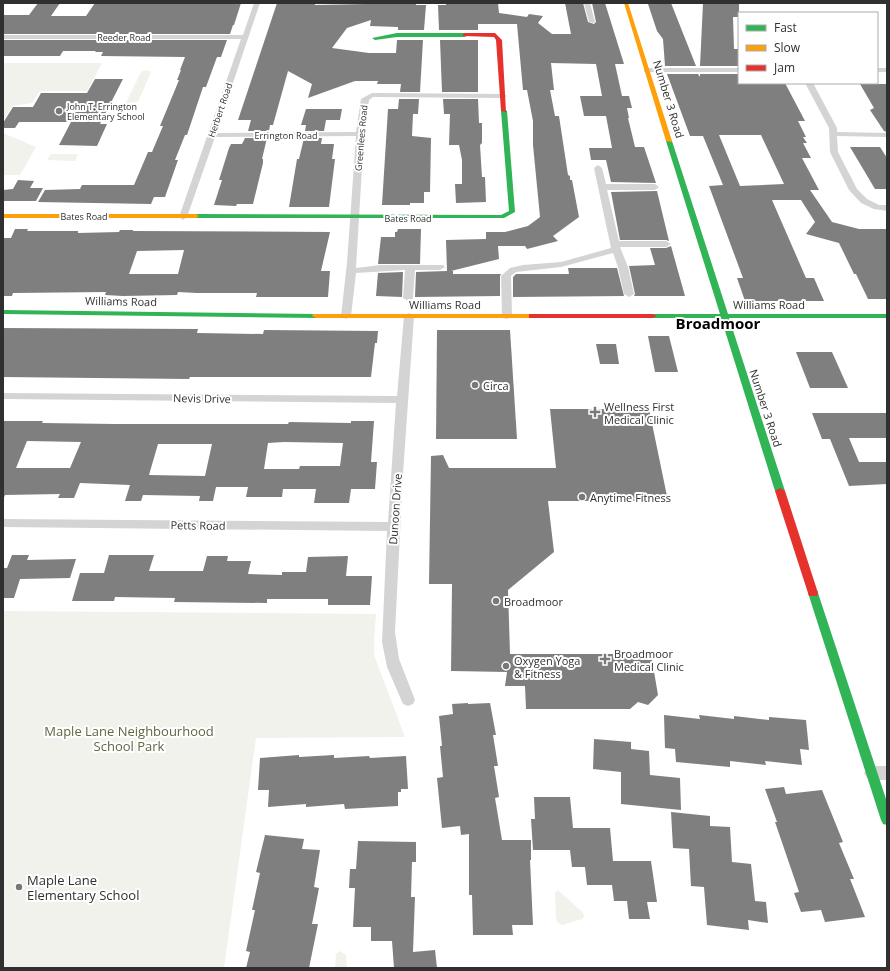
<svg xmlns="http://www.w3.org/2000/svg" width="890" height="971" font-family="'Open Sans',sans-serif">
  <rect width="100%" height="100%" fill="#fff"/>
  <g fill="#f1f2ec">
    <polygon points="3,63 102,63 87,91 40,91 32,103 12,106 3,121"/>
    <polygon points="146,70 151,72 138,102 126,103 141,72"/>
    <polygon points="3,133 36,147 20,175 3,175"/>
    <polygon points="51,154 78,154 75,161 47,160"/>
    <polygon points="3,611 376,614 374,642 374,655 405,737 256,738 224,968 3,968"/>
    <polygon points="558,890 583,913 584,917 582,919 562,925 558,923 556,918 555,893"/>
    <polygon points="340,951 346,955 347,968 335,968 336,954"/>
  </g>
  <g fill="#7f7f7f" fill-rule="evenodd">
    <polygon points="38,3 60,3 51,16 86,16 95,3 241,3 234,25 233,25 230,34 3,34 3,15 29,15"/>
    <polygon points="277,3 315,3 315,5 416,3 416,5 426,5 424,30 398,30 398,27 370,26 371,20 347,28 332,48 369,53 396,53 397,40 423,40 420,92 400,92 401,84 377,84 378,81 355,81 308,98 312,84 288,71 273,125 270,125 269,131 248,131 251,120 238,120"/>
    <polygon points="446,3 498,3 499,13 527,17 529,14 543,16 538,23 552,34 571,34 565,3 583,3 588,22 594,24 596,22 592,3 605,3 624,64 615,64 622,96 629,96 632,108 627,108 629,118 628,118 635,147 644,147 656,183 611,182 606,160 591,160 589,148 612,148 606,116 584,116 580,96 602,96 596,64 551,63 554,90 550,90 555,116 559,116 568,175 570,176 570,180 572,180 579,217 553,236 558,241 527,249 525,246 498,246 499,259 451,271 453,271 453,274 501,274 500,276 500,296 415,297 416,272 447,271 446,240 486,239 486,232 505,232 528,226 540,217 533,145 533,121 527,90 523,90 517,24 478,24 478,30 439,30 438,5 446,5"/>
    <polygon points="655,3 671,3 696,66 665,66 663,39 657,31 648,4 655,4"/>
    <polygon points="703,3 739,3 739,17 733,17 734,49 739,49 739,66 700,66"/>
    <polygon points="3,40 227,40 221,57 217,57 206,87 203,87 187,135 185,135 175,160 178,160 165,197 154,197 151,204 38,202 45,190 80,189 82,185 134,185 148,152 152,152 163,126 160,126 179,80 177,80 181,70 180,70 185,57 101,56 103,52 95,52 96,51 63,51 60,56 3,56"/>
    <polygon points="440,40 478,40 478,92 442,92"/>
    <path d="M667,74H698L700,77V74H739V83H785L805,121H798L806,137H803L807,143H803L811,158H802L819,190H810L832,222L859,229H887V299H868L856,274H854L839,243L806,234L815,222L801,200H772L806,278H814L824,301H745L737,278H743L709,186L723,185L703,136H690ZM719,135H761L784,184L740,186Z"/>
    <polygon points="95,79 123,79 100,124 107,124 97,146 59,145 71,122 19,122 15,128 3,128 3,123 13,107 33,107 41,93 87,93"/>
    <polygon points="860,84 887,84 887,132 884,131 870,110 874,108"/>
    <polygon points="399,99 419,99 418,114 413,114 412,136 431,138 430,192 424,192 424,203 410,203 410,205 382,205 388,109 398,109"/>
    <polygon points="443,99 478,99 479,123 482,123 482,143 480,145 482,177 485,177 486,202 456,203 455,184 462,184 462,160 459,145 449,145 450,114 444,114"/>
    <polygon points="306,109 342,109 340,120 326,120 324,131 305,131 306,125 301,125"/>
    <polygon points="245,138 267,138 262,159 263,159 263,163 253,204 237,204 236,206 214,205 222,180 219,180 229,148 231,144 242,144"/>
    <polygon points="304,138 322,138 321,144 334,144 332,159 335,159 329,207 289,207 297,159 299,159"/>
    <polygon points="850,147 880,147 887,158 887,189 875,189"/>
    <polygon points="18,180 34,181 30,188 43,188 36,201 3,201 3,190 13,189"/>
    <polygon points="657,191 669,241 666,240 620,240 611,192"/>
    <path d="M15,229H28L27,231H78V233L119,232L120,230H133V231L330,232L321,271H330L328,297H256L257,293H197L178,292L177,295L123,296L105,295L106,292L13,293L12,296H3V238H11ZM184,250L178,274H129L137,251Z"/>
    <polygon points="398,229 421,229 420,264 378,264 381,237 395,237 395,232 397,232"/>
    <polygon points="671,246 685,296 634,296 635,294 629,266 655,265 650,248 666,248"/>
    <polygon points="568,268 617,268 624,296 513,297 513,277 516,274 569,274"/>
    <polygon points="403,272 402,297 376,296 378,273"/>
    <polygon points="3,328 198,329 197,333 263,334 264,330 378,331 377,343 375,343 371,377 190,377 189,379 3,377"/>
    <polygon points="437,330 510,330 517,439 436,439"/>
    <polygon points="648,336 669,336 678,372 655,372"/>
    <polygon points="596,344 616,344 619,364 600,364"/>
    <polygon points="796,352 832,352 848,388 810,388"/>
    <polygon points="550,409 649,409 668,501 548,501 554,552 508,590 510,654 651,654 658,695 648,705 638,702 630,709 526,709 525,686 505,686 507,672 451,671 452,584 429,584 431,456 443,455 449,468 556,468"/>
    <polygon points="812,413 887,413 887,438 849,438 859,462 887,462 887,484 849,486 830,439 822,439"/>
    <path d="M3,421H43L42,423L115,424H288L289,422L351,423V421H374L371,462H377L375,489H351L349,503H314L316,489H283L282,497H246L248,487H216L213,501H199L200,496L143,495L141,501H125L130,485L80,483L74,498H58L60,494L5,495L3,500ZM27,441L81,442L70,468H16ZM284,442L343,443L340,466H300L299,469H264L268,443ZM158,444H212L205,476L149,475Z"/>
    <polygon points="12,555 29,555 27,560 76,559 70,578 20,579 14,598 3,598 3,568 7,568"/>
    <polygon points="109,555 154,555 149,571 203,571 207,556 228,556 227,561 251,561 248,574 282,575 282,572 306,572 308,557 348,556 346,576 372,576 370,605 328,605 328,599 267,599 267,603 174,602 175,598 115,597 114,601 72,601 80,573 104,573"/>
    <polygon points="468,703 468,704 490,703 496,735 493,735 498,766 494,766 499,797 495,798 502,840 531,840 531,860 530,860 533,925 512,925 513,935 473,935 472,895 469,895 469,834 461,835 460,826 442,828 437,778 443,777 440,746 442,746 439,716 453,714 452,704"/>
    <polygon points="664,715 700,719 699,715 734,719 734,716 769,720 769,717 806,720 809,750 800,749 802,765 765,761 766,765 730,761 730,767 676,762 675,749 665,748"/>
    <polygon points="594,739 631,742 631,749 649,751 650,775 680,778 681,810 621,804 621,772 593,769"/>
    <polygon points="299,755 299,757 334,755 334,758 369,756 370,758 406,756 408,789 401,789 401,792 398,792 398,806 345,809 344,804 306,807 306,804 268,807 269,790 258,790 260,758"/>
    <polygon points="784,787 786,794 822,790 843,842 839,843 854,879 850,879 865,917 825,922 821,910 801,912 794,893 799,892 775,822 777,822 765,789"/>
    <polygon points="534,797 570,797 573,828 610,828 613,861 651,861 657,902 647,902 650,919 629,919 627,901 614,901 612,885 587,885 585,867 572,867 570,850 533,850 531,819 535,819"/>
    <polygon points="671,812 710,816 710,826 730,827 732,862 751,864 755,901 766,902 768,923 748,920 749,930 707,925 704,887 691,886 689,849 673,848"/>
    <polygon points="265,835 304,839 302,849 320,850 314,887 319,888 312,924 318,924 309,968 246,968 250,952 246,951 255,910 252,910 260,873 256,872"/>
    <polygon points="358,841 416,842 416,862 412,862 411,897 415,897 413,952 435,950 437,968 394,968 392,941 371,941 371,927 353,927 355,888 349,888 350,869 356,869"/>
  </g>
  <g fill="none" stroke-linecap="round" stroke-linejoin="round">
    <g fill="#d4d4d4" fill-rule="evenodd">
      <polygon points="254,3 260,3 216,133 356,132 361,99 372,93 503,94 507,96 503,98 373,97 369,100 364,134 356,268 380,265 443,265 445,267 440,270 415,270 413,298 411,300 408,301 403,298 405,270 356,273 351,316 346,319 341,316 347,263 356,136 215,137 187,217 183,220 179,217 241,39 3,39 3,35 243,35"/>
      <polygon points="584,3 590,3 595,22 594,23 589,22"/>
      <rect x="644" y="68" width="95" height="4"/>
      <rect x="877" y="68" width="10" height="4"/>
      <polygon points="805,83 813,83 837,128 837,132 887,133 887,137 837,136 838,152 857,189 867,199 879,205 887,205 887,211 874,209 861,203 849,190 830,152 829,128"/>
      <polygon points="598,165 602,168 606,184 655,184 659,187 655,190 607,190 619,241 666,241 671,244 666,247 620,247 628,267 634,294 629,297 624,294 618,267 613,253 561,267 516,272 511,276 512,316 507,319 503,318 502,316 501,276 510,268 523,265 561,262 611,248 594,168"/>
      <polygon points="409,313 414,316 403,474 395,632 399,659 415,700 413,704 408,706 403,704 387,667 382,642 387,531 3,527 3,519 388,522 396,403 3,399 3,393 397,396 404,316"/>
      <polygon points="872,766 887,766 887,780 872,780 867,778 864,773 867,768"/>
    </g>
    <g fill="#30b455" fill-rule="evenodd">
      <polygon points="397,33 465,33 468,35 465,37 397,37 375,40 372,38"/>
      <polygon points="504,109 507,111 515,212 504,218 196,218 193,216 196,214 501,215 509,211 501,111"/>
      <polygon points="669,139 672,141 728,314 887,314 887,318 729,318 785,491 783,493 780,494 775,491 721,318 653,318 649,316 653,314 720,314 666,141"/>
      <polygon points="3,310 316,314 320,316 316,318 3,314"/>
      <polygon points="813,589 817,590 818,593 887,802 887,825 883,824 881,820 808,593 809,590"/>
    </g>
    <g fill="#ff9f0a" fill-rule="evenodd">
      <polygon points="624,3 628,3 672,141 671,142 666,141"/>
      <polygon points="3,214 196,214 199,216 196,218 3,218"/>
      <polygon points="313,314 532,314 536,316 532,318 316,318 312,316"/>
    </g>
    <g fill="#e5322d" fill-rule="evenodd">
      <polygon points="465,33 495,33 502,40 506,112 501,111 496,40 494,37 463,36 463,34"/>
      <polygon points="529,314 653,314 657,316 653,318 529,318"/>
      <polygon points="780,488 785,491 818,593 817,596 809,596 808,593 775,491"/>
    </g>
  </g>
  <g fill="#787878" stroke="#fff" stroke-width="1.5">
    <circle cx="59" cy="111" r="4"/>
    <circle cx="475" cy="385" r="4"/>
    <path d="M593 406h4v4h4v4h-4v4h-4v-4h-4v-4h4z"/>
    <circle cx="582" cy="497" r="4"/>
    <circle cx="496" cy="601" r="4"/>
    <path d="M603 653h4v4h4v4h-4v4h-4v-4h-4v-4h4z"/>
    <circle cx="506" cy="666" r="4"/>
    <circle cx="19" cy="887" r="4"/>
  </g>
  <g text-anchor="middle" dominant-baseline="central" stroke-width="4" stroke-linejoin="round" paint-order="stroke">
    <g font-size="9" fill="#303030" stroke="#fff">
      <text x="124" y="37">Reeder Road</text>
      <text transform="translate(220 110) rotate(-71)">Herbert Road</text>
      <text x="286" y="135">Errington Road</text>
      <text transform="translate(361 138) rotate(-85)">Greenlees Road</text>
      <text x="84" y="216">Bates Road</text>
      <text x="408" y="218">Bates Road</text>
    </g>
    <g font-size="9" fill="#303030" stroke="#fff" text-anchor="start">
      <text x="67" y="106">John T. Errington<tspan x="67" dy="10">Elementary School</tspan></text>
    </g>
    <g font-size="11" fill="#303030" stroke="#fff">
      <text transform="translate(669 99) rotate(73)">Number 3 Road</text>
      <text transform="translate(121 301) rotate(1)">Williams Road</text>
      <text x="445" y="304">Williams Road</text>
      <text x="769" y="304">Williams Road</text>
      <text transform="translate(202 398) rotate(1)">Nevis Drive</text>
      <text transform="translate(766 408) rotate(72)">Number 3 Road</text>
      <text transform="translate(395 509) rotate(-86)">Dunoon Drive</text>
      <text transform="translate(198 525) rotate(1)">Petts Road</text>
    </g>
    <g font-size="11" fill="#303030" stroke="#fff" text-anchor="start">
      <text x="483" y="385">Circa</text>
      <text x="604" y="406">Wellness First<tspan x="604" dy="13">Medical Clinic</tspan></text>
      <text x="590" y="497">Anytime Fitness</text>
      <text x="504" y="601">Broadmoor</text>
      <text x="614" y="653">Broadmoor<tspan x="614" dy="13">Medical Clinic</tspan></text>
      <text x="514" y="660">Oxygen Yoga<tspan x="514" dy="13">&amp; Fitness</tspan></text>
    </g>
    <g font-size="13" fill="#5f6741" stroke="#fff">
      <text x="129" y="731">Maple Lane Neighbourhood<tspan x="129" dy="15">School Park</tspan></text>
    </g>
    <g font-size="13" fill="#303030" stroke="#fff" text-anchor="start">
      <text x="27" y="880">Maple Lane<tspan x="27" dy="15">Elementary School</tspan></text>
    </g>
    <g font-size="15" font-weight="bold" fill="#000" stroke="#fff">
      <text x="718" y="323">Broadmoor</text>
    </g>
  </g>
  <rect width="890" height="971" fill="none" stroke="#303030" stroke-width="8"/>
  <rect x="738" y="12" width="140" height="72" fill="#ffffff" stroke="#acacac"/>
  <rect x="746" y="25" width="20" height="6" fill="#30b455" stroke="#acacac"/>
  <text x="774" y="32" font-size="12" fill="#303030">Fast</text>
  <rect x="746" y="45" width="20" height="6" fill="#ff9f0a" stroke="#acacac"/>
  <text x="774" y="52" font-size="12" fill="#303030">Slow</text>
  <rect x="746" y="65" width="20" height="6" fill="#e5322d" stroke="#acacac"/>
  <text x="774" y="72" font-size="12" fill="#303030">Jam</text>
</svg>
